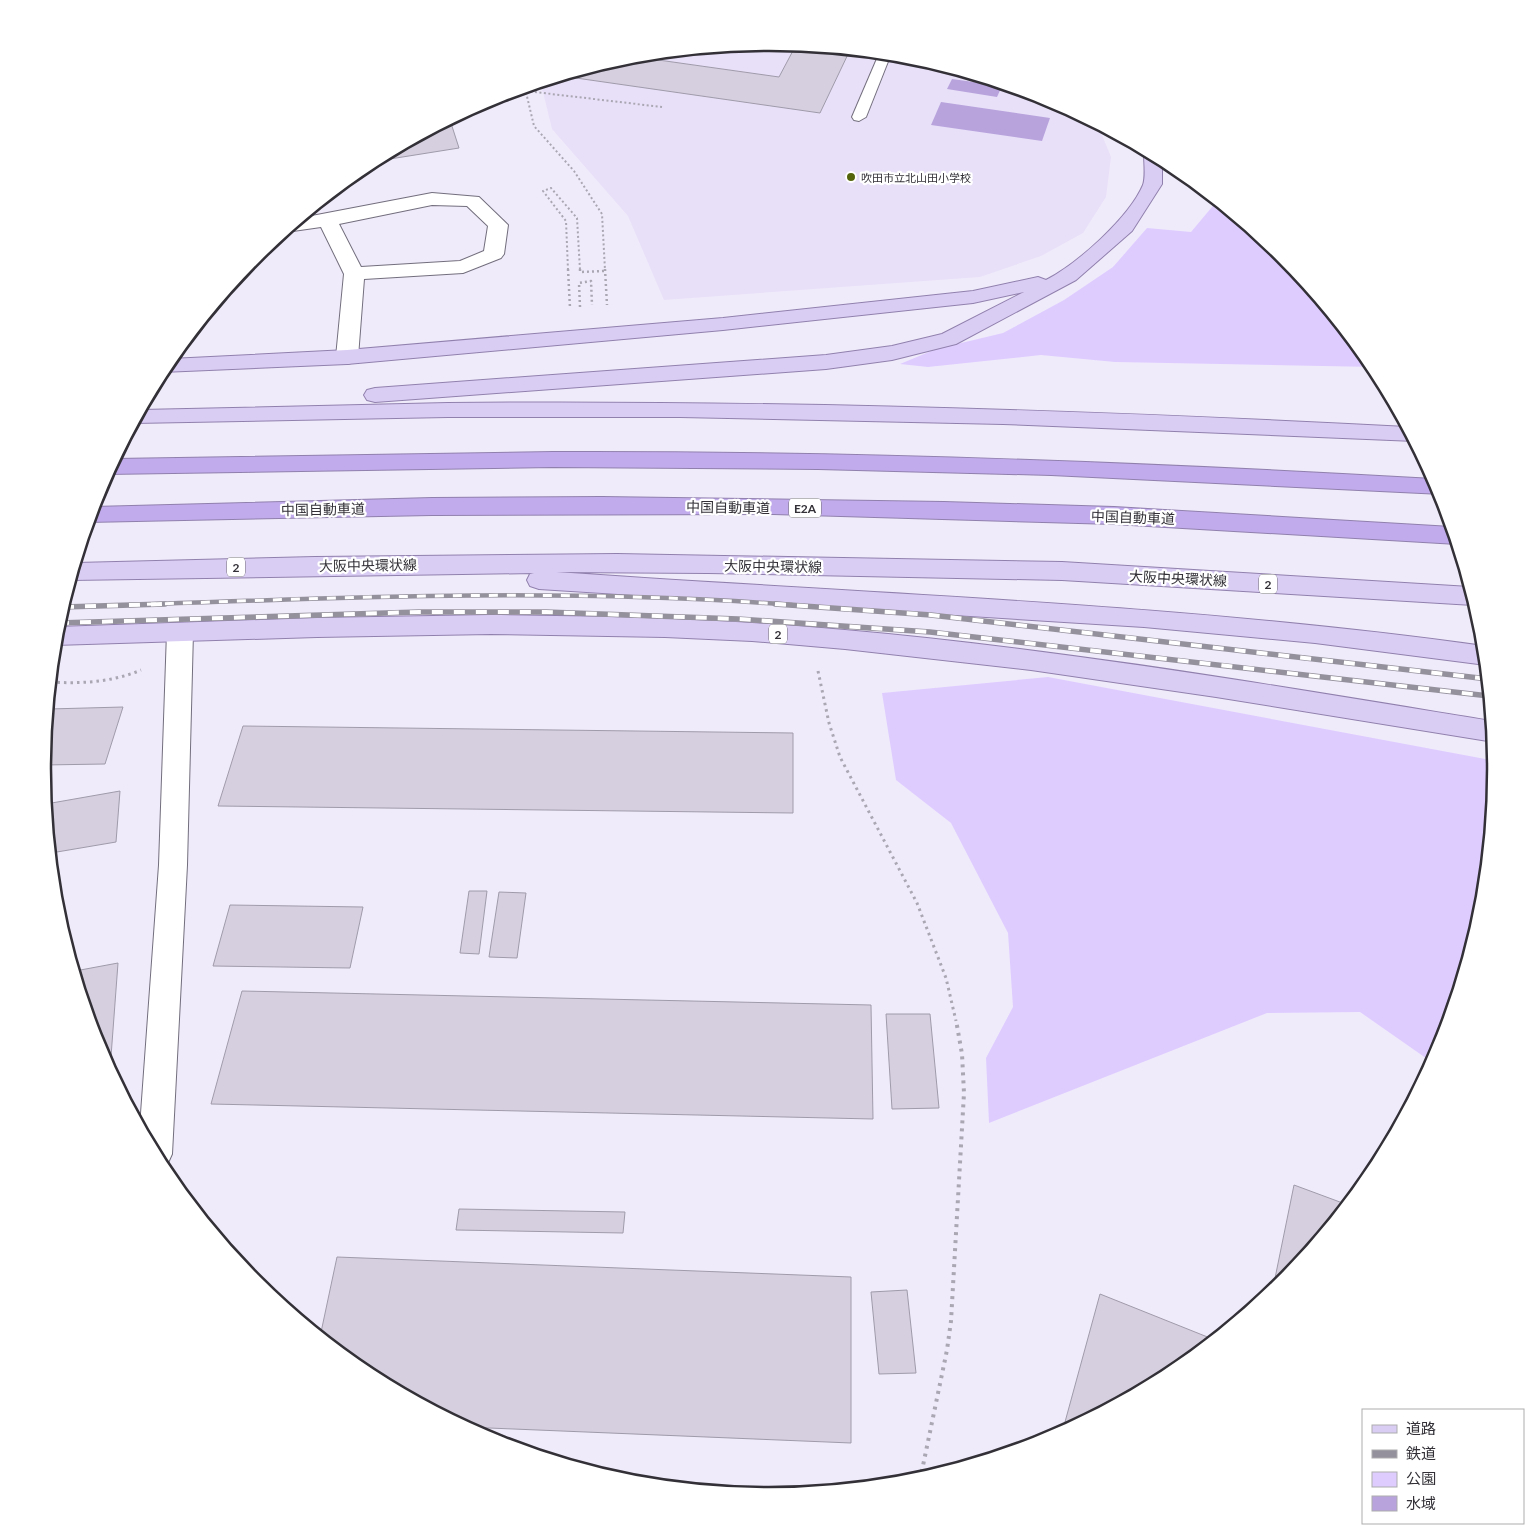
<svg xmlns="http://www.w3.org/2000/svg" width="1539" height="1539" font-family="Lato,'Noto Sans JP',sans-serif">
  <rect width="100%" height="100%" fill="#f0ebfb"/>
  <polygon fill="#e8e0f8" points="770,43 912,57 1048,98 1093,122 1100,130 1111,157 1106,197 1083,233 1041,256 980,277 664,300 628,216 552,129 543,92 538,84 628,56"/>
  <g fill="#deccff">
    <polygon points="1217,201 1284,256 1375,367 1115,362 1041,355 928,367 900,364 936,349 1003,333 1064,300 1113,267 1147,228 1191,232"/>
    <polygon points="1048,677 1496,761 1496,770 1482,912 1441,1048 1433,1063 1360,1012 1267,1013 989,1123 986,1058 1013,1007 1008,933 951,823 896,780 882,693"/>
  </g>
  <g fill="#b8a3dd">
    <polygon points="952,79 1002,86 997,97 947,89"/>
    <polygon points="941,102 1050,118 1042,141 931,125"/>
  </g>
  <g fill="#d5cfdf" stroke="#a09bab">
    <polygon points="796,45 850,50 820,113 562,76 630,56 779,77"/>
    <polygon points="450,120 459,148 371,162"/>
    <polygon points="123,707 105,764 43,765 49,709"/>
    <polygon points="243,726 793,733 793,813 218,806"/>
    <polygon points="120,791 116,842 51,853 46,804"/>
    <polygon points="469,891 487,891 479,954 460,953"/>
    <polygon points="499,892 526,893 517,958 489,957"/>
    <polygon points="230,905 363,907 350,968 213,966"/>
    <polygon points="118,963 110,1070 98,1047 75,971"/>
    <polygon points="242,991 871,1005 873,1119 211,1104"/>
    <polygon points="886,1014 930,1014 939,1108 892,1109"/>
    <polygon points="1294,1185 1348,1205 1283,1284 1272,1293"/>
    <polygon points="459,1209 625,1212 623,1233 456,1230"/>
    <polygon points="337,1257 851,1277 851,1443 465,1427 365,1374 320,1337"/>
    <polygon points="907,1290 916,1373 879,1374 871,1292"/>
    <polygon points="1100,1294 1215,1340 1173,1374 1075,1427 1065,1422"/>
  </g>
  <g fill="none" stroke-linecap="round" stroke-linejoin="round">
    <g stroke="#736e7d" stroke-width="2">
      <polygon id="lane" points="879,54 891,54 866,117 859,121 854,120 852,117"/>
    </g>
    <g stroke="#736e7d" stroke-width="2">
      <g id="street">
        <path d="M432,193L479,197L508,225L504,254L501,258L463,273L364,279L358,357L355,362L347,364L339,362L336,357L344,274L321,227L293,231L287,229L301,218ZM432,205L467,206L488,226L484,251L460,261L361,267L339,224Z"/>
        <polygon points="180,623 189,625 193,632 187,865 172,1154 167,1165 162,1167 140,1127 159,865 167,632 171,625"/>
      </g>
    </g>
    <g stroke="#9080ad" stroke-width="2">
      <g id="primary">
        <path d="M1146,150L1162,159V184L1132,231L1076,280L956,344L892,360L826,369L375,402L367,400L364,395L367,390L375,388L826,355L892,346L942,334L1024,292L973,303L723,330L347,364L162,372L170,359L347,350L723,318L973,291L1038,277L1046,280C1077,264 1129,218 1143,185C1146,177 1144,163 1144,154Z"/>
        <path d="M448,403C768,400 1087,410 1407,427L1415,441L1003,424L680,417H448L134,423L141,410Z"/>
        <path d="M617,554L1062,562L1470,587L1475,604L1473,605L1062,580L708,573L556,572C866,594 1176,603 1484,646L1486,665L1315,643L1144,627L539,589L530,586L527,580L530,574L534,573L71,580L76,563L315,557Z"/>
        <path d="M491,615C609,616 727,619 845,630C1062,649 1277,686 1492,721L1494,742L1216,697L1031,670L845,649L752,641L665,637L491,634L317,637L55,645L57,627L317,618Z"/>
      </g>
    </g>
    <g stroke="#9080ad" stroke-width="2">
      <g id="highway">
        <path d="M553,452C847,451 1141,462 1434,479L1442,494L1051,475L818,469L553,467L107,474L115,459Z"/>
        <polygon points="602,497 944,502 1114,507 1452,527 1457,544 1114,524 773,514 432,515 88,522 93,507 432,498"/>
      </g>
    </g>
    <g stroke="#aaa6b2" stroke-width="2" stroke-dasharray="2 2.5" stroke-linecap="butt">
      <polyline points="525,88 534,126 574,171 602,214 605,270"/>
      <polyline points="526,91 662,107"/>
      <polyline points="568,270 566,221 543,191 551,188 577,218 580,270"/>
    </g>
    <g stroke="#aaa6b2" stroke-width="2.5" stroke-dasharray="2 3" stroke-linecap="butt">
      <polyline points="568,269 570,308"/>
      <polyline points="580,269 580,272 604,271"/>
      <polyline points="605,269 607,305"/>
      <polyline points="580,307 579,283 591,281 592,305"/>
    </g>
    <g stroke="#aaa6b2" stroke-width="3" stroke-dasharray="2.5 4" stroke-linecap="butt">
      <polyline points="818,671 829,723 840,757 917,903 946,978 956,1021"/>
      <path d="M51,682C81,684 113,682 141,670"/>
    </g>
    <polyline stroke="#aaa6b2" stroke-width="4" stroke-dasharray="3 5" stroke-linecap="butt" points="920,1480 947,1350 951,1321 964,1093 962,1054 956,1020"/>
    <use href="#lane" fill="#fff" fill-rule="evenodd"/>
    <use href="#street" fill="#fff" fill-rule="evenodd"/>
    <use href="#primary" fill="#dacdf4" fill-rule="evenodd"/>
    <use href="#highway" fill="#c2abec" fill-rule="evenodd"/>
    <g stroke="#95919c" stroke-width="4.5">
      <path id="rail-far1" d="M129,605C349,597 571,588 792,605"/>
    </g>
    <g stroke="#95919c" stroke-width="5.5">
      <g id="rail">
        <polyline points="775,604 931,615 1488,679"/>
        <polyline points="63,607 165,604"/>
        <polyline points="58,623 419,612 546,612 738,619 930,632 1489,696"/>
      </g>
    </g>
    <use href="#rail-far1" stroke="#fff" stroke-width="3" stroke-dasharray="9" stroke-linecap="butt"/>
    <use href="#rail" stroke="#fff" stroke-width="4" stroke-dasharray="11" stroke-linecap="butt"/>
  </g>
  <circle fill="#53640c" stroke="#fff" stroke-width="2" cx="851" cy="177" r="5"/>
  <g text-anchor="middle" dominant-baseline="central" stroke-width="4.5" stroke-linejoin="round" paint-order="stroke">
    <g font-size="11" fill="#333137" stroke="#fff" text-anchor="start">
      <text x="861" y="177">吹田市立北山田小学校</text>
    </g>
    <g fill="#fff" stroke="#706f73" stroke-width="1">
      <rect x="789" y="498.5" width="32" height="19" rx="4"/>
      <rect x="227" y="557.5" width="18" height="19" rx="4"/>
      <rect x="1259" y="574.5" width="18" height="19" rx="4"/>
      <rect x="769" y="624.5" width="18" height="19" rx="4"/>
    </g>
    <g font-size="12" font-weight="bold" fill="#333137">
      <text x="805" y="508">E2A</text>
      <text x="236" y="567">2</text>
      <text x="1268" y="584">2</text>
      <text x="778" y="634">2</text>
    </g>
    <g font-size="14" fill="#333137" stroke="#fff">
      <text transform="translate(728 507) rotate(1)">中国自動車道</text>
      <text transform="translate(323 509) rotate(-1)">中国自動車道</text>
      <text transform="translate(1133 517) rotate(2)">中国自動車道</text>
      <text transform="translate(368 565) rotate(-1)">大阪中央環状線</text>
      <text transform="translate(773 566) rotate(1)">大阪中央環状線</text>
      <text transform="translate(1178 578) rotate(3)">大阪中央環状線</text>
    </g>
  </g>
  <path d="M0 0H1539V1539H0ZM51 769a718 718 0 1 1 1436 0a718 718 0 1 1-1436 0Z" fill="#fff" fill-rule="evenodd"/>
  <path fill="none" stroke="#333137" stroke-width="2.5" d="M51 769a718 718 0 1 1 1436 0a718 718 0 1 1-1436 0Z"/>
  <rect x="1362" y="1409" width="162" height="115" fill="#ffffff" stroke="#adadaf"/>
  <rect x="1372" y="1425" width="25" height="8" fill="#dacdf4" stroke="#adadaf"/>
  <text x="1406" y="1434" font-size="15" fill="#333137">道路</text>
  <rect x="1372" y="1450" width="25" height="8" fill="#95919c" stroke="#adadaf"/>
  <text x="1406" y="1459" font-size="15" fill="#333137">鉄道</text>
  <rect x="1372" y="1472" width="25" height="15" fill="#deccff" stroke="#adadaf"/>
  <text x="1406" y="1484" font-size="15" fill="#333137">公園</text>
  <rect x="1372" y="1496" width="25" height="15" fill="#b8a3dd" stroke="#adadaf"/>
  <text x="1406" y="1509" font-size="15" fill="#333137">水域</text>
</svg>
